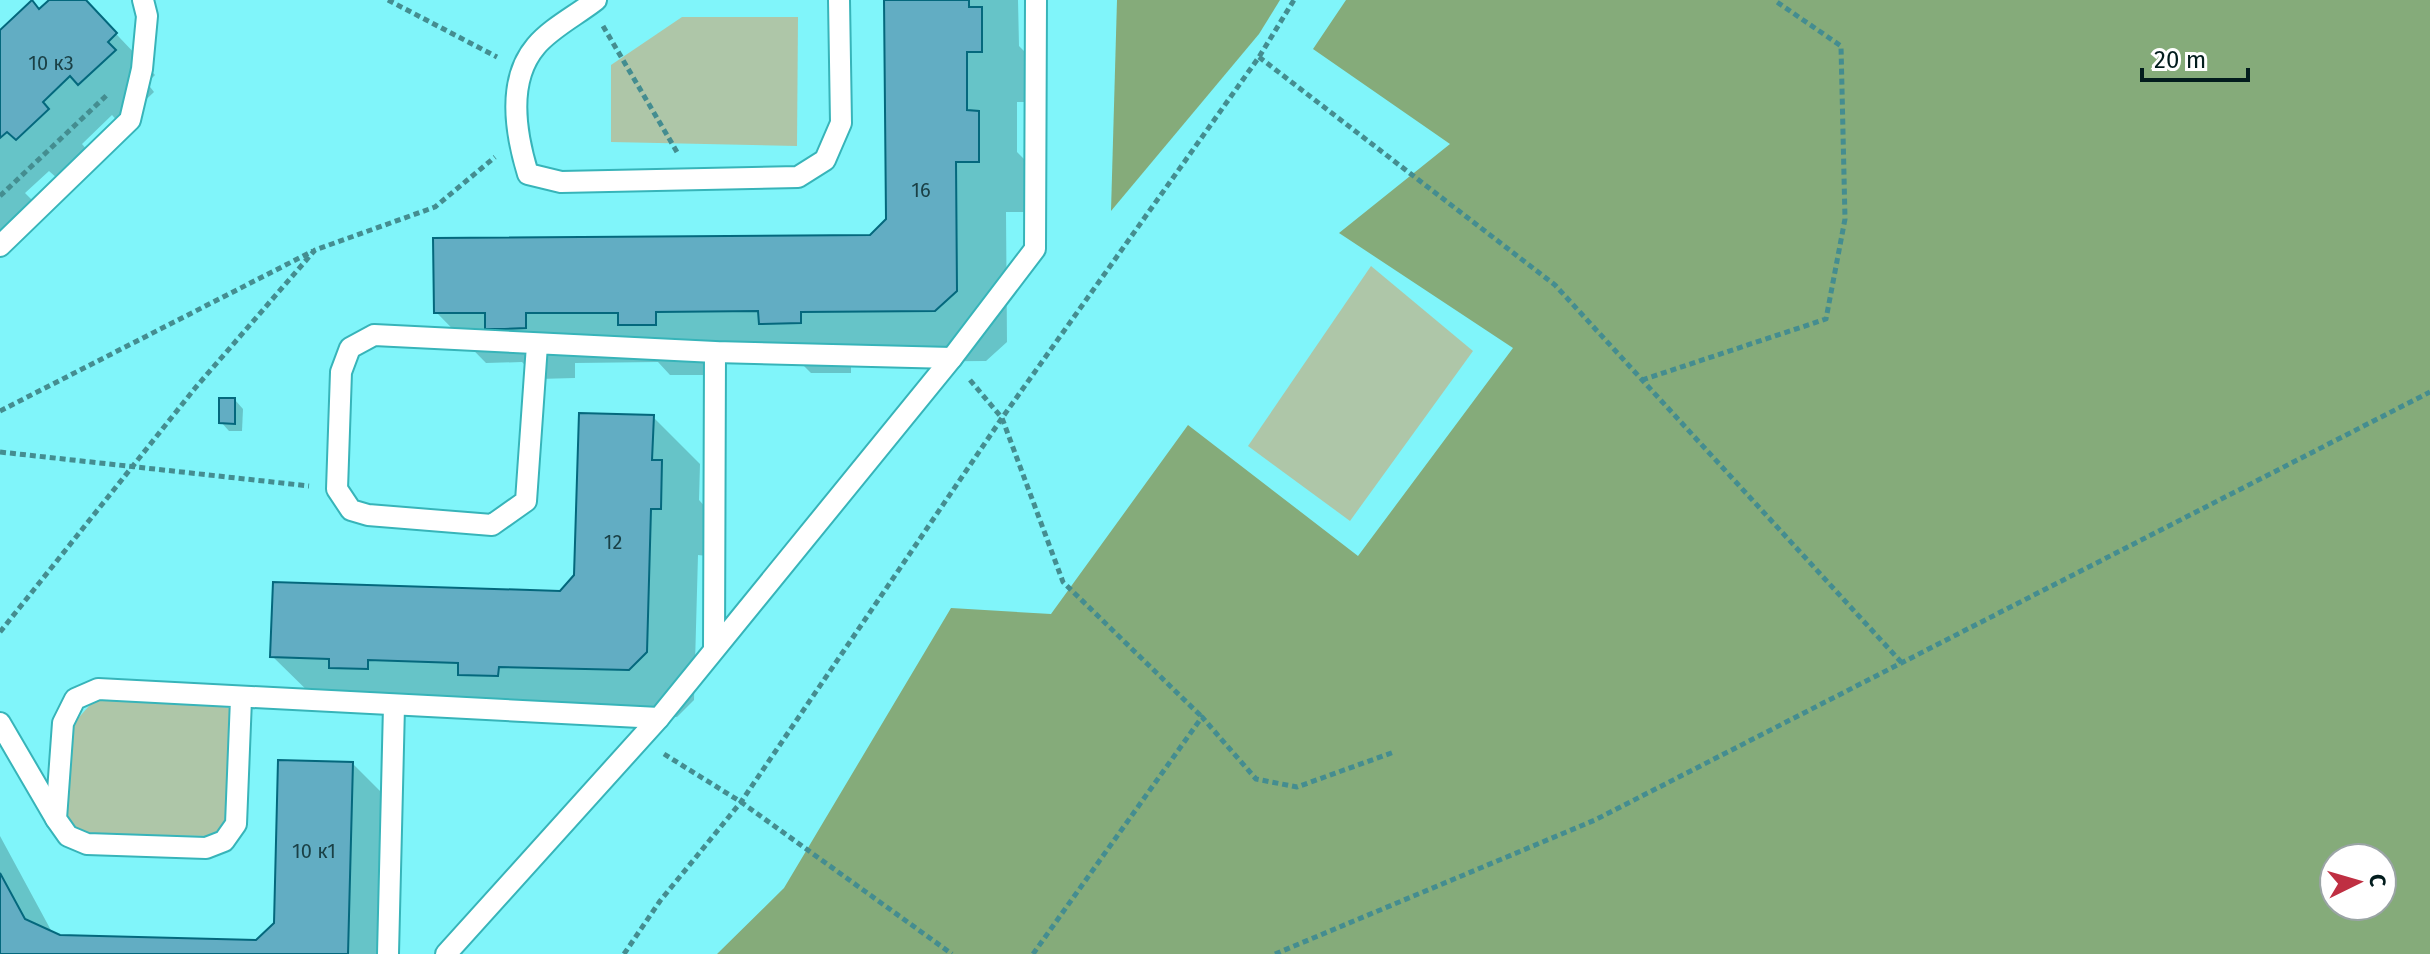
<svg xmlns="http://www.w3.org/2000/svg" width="2430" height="954" font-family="'Fira Sans',sans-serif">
  <rect width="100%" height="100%" fill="#80f5fa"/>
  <g fill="#aec6a8">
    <polygon points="682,17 798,17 797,146 611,142 611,65"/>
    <polygon points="1371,266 1473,351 1350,521 1248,446"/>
    <polygon points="97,697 233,708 227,824 216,836 84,835 66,819 73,724"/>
  </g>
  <g fill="#85ab7a" fill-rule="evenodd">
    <polygon points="1117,0 1280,0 1259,34 1111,211"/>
    <path d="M1346,0H2430V954H717L784,888L951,608L1051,614L1188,425L1358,556L1513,348L1339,233L1450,144L1313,49ZM2382,858V906H2334V858Z"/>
  </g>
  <g fill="#0003">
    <polygon points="52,0 84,0 155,75 147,83 154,92 120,124 112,115 82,144 88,151 58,179 49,171 25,193 32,200 0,231 0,32 40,11"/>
    <polygon points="886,0 1018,0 1019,46 1032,59 1032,102 1017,102 1017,152 1028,163 1029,212 1006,212 1007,342 986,361 851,362 851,373 811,373 799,361 706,362 706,375 670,375 658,362 575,363 575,378 538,379 522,362 486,363 436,312 871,237 888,219"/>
    <polygon points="235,400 243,409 242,431 229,431 221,422"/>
    <polygon points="653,417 700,464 699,500 708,510 707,556 698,555 694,700 677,717 546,713 545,723 507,722 495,709 415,707 415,716 378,715 368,705 320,703 272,656 561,593 576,576"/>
    <polygon points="353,764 400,811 396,954 0,954 0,836 53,934 60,937 257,942 276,924"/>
  </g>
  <g fill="#62adc3" stroke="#04687d" stroke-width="2">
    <polygon points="32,0 39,9 49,0 86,0 117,33 108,42 116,50 78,85 70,76 43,102 49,109 16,140 7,132 0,138 0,30"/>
    <polygon points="884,0 969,0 969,7 982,7 982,52 967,52 967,110 979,111 979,162 956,162 957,291 935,311 801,312 801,323 759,324 758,311 656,312 656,325 618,325 618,313 526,313 526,328 505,329 485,329 485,313 434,313 433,238 870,235 886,219"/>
    <polygon points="219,398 235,398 235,424 219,423"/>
    <polygon points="579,413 654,415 652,460 662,460 661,509 651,509 647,652 629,670 499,667 498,676 458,675 458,663 368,660 368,669 329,668 329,659 270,657 273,582 560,591 574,575"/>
    <polygon points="278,760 353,762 348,954 0,954 0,873 25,919 60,935 256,940 274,923"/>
  </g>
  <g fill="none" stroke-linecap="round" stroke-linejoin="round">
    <g stroke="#37b4b9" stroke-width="24">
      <g id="service">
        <path d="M596,0C577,15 551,28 536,46C506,81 516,135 528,174L561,182L798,177L825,160L841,123L839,0"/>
        <polyline points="0,246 130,120 142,69 147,16 143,0"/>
        <polyline points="537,345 526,501 492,525 368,515 351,510 337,489 341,372 350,348 374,335 715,352 952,358"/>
        <polyline points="714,647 715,352"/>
        <polyline points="241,699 236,824 224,841 206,848 87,844 68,836 56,819 63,723 75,699 98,689 659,718 952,358 1035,249 1036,0"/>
        <polyline points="0,723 56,819"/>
        <polyline points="388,954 394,706"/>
        <polyline points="446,954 659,718"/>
      </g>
    </g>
    <g stroke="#448d90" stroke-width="5" stroke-dasharray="6 4" stroke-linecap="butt">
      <polyline points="388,0 497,57"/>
      <polyline points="603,26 677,152"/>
      <polyline points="1259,57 1555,285 1902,663"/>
      <polyline points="0,196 107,95"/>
      <polyline points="970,380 1002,418 1063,582 1202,717"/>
      <polyline points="1642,380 1826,319 1845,219 1841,46 1774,0"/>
      <polyline points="0,411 313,251"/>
      <polyline points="0,452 309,486"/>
      <polyline points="0,632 196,387 315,250 435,207 495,157"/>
      <polyline points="664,754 741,802 952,954"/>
      <polyline points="624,954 660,901 741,802 1002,418 1259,57 1294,0"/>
      <polyline points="1033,954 1202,717 1256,779 1297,787 1394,752"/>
      <polyline points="1275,954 1595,820 2430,392"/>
    </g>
    <use href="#service" stroke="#fff" stroke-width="20"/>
  </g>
  <g text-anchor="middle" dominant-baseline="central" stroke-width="8" stroke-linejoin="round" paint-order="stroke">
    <g font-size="20" fill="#1a4046">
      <text x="51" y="63">10 к3</text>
      <text x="921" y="190">16</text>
      <text x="613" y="542">12</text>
      <text x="314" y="851">10 к1</text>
    </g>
  </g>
  <g transform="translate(2358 882) rotate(85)"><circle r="38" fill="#ffffff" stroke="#9aa4a5" stroke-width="2"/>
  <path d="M0-6L14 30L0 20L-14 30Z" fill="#bf2f42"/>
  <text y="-12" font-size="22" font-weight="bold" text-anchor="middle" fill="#021c1d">С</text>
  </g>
  <path d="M2142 68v12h106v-12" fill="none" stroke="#021c1d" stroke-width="4"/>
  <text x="2154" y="68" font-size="24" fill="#021c1d" stroke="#ffffff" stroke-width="6" paint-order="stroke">20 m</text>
</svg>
